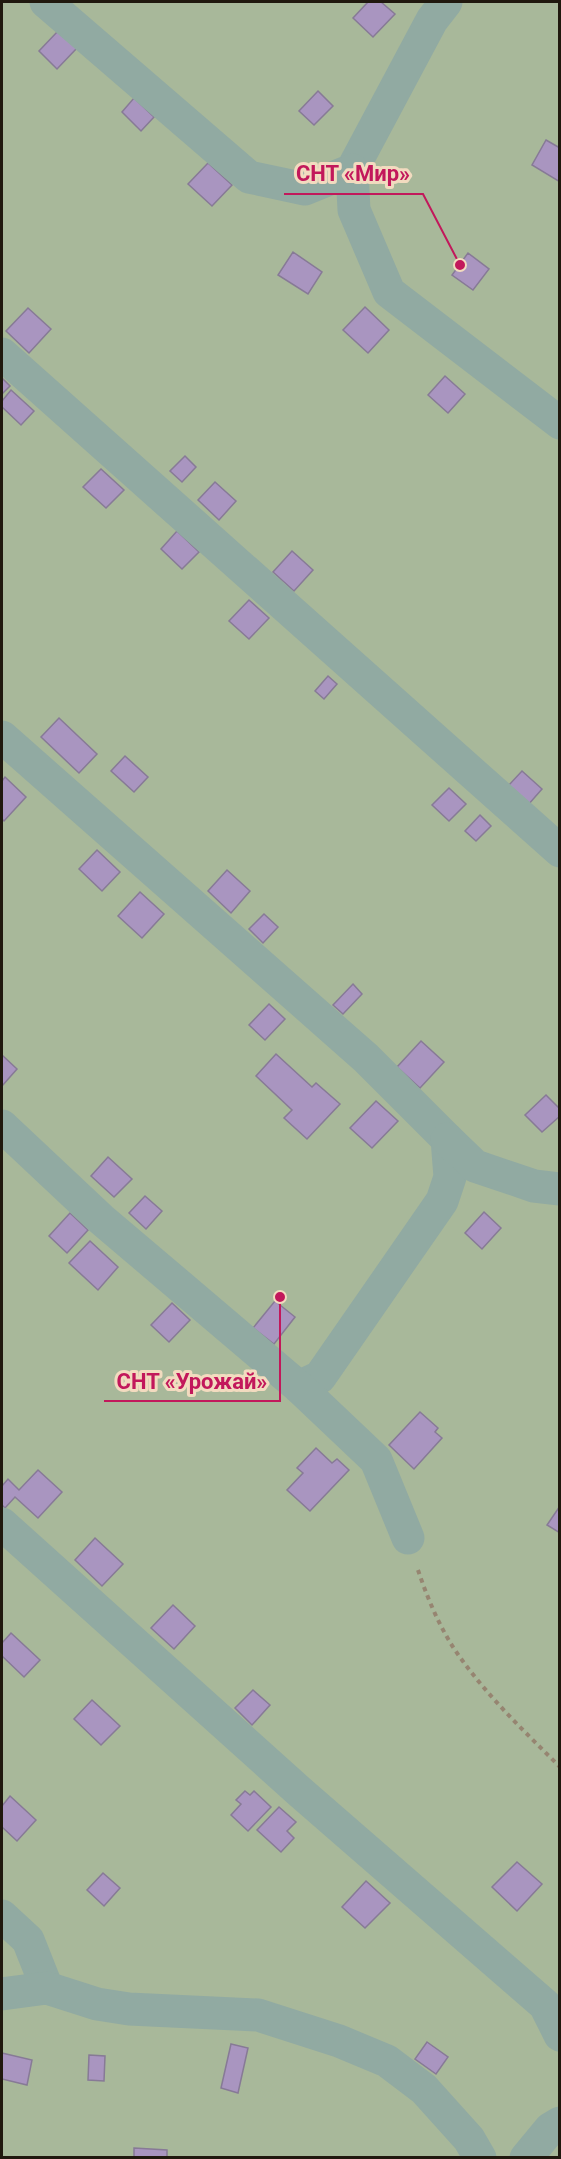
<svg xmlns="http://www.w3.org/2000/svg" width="561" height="2159" font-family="Roboto,sans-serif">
  <rect width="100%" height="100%" fill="#f2dbbf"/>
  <polygon fill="#a8b89a" points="2,2 559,2 559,2157 2,2158"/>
  <g fill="#a995c0" stroke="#877a96" stroke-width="1.5">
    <polygon points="368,2 381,2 395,14 373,37 353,18"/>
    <polygon points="58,31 77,48 57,69 39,51"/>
    <polygon points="318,91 333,106 314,125 299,111"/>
    <polygon points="134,98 154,117 141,131 122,112"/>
    <polygon points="546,140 560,148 560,182 532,165"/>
    <polygon points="208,163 232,185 212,206 188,184"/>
    <polygon points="293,252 322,272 308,294 278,275"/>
    <polygon points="468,253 489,269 473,290 452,275"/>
    <polygon points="365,307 389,330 368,353 343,330"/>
    <polygon points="28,308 51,329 29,353 6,331"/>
    <polygon points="445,376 465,394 448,413 428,395"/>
    <polygon points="2,378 10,386 2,394"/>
    <polygon points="11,390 34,411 21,425 2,407 2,401"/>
    <polygon points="185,456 196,467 182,482 170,471"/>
    <polygon points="101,469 124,490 106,508 83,487"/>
    <polygon points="215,482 236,501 219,520 198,500"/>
    <polygon points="177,531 199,552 182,569 161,549"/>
    <polygon points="292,551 313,570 294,591 273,572"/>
    <polygon points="249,600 269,618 249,639 229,621"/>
    <polygon points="328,676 337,684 324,699 315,691"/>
    <polygon points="59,718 97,754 79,773 41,737"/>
    <polygon points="125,756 148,777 134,792 111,771"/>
    <polygon points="522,771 542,789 528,805 508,786"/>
    <polygon points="5,777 26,797 4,821 2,819 2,781"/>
    <polygon points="449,788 466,804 449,821 432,805"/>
    <polygon points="480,815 491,826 476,841 465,831"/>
    <polygon points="97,850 120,872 102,891 79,869"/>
    <polygon points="227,870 250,891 231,913 208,891"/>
    <polygon points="140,892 164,914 142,938 118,916"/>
    <polygon points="264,914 278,927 263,943 249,929"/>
    <polygon points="353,984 362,994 343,1014 333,1005"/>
    <polygon points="269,1004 285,1019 265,1040 249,1025"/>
    <polygon points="421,1041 444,1062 420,1088 397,1067"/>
    <polygon points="276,1054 312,1087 316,1083 340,1104 307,1139 284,1118 292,1110 256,1076"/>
    <polygon points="2,1055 17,1069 2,1086"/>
    <polygon points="546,1095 560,1109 560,1116 542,1132 525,1115"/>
    <polygon points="376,1101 398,1121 372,1148 350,1128"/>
    <polygon points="108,1157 132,1179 114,1197 91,1176"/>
    <polygon points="145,1196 162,1211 146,1229 129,1213"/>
    <polygon points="484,1212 501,1228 482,1249 465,1233"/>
    <polygon points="70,1213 88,1230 67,1253 49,1236"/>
    <polygon points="90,1241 118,1267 98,1290 69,1263"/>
    <polygon points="275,1301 295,1317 274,1344 253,1328"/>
    <polygon points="172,1303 190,1320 169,1342 151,1325"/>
    <polygon points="420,1412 438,1428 435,1432 442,1438 414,1469 389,1445"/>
    <polygon points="316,1448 332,1463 337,1459 349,1470 310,1511 287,1490 303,1473 297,1468"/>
    <polygon points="38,1470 62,1492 38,1518 15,1497 5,1508 2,1505 2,1486 8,1479 19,1490"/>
    <polygon points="560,1506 560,1533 547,1525"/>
    <polygon points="95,1538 123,1564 102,1586 75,1560"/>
    <polygon points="173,1605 195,1626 174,1649 151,1628"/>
    <polygon points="11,1633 40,1660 24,1677 2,1656 2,1643"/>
    <polygon points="253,1690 270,1705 252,1725 235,1708"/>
    <polygon points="92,1700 120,1726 101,1745 74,1719"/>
    <polygon points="245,1791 250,1795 254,1791 271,1807 248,1831 231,1815 241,1804 236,1800"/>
    <polygon points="10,1796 36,1820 17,1841 2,1827 2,1806"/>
    <polygon points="279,1807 296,1822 287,1831 294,1838 281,1852 257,1830"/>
    <polygon points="517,1862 542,1884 517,1911 492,1887"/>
    <polygon points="103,1873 120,1888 104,1906 87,1890"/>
    <polygon points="366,1881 390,1903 365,1928 342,1907"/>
    <polygon points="427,2042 448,2057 436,2074 415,2059"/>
    <polygon points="231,2044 248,2048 238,2093 221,2088"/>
    <polygon points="2,2053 32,2060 27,2085 2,2079"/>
    <polygon points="89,2055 105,2056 104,2081 88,2080"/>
    <polygon points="134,2148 167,2150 167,2158 134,2158"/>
  </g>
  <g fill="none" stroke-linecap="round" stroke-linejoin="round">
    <path stroke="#968571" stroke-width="4" stroke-dasharray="4.5 4.5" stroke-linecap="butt" d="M418,1570C427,1597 439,1626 455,1650C484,1693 523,1730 560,1767"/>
    <g stroke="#91aaa2" stroke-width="33">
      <polyline points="46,2 249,177 305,189 352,170 432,20 446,2"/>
      <polyline points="352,170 354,210 389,292 560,423"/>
      <polyline points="2,354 560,851"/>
      <polyline points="2,737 366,1058 447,1139 450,1177 442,1201 320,1377 299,1387"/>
      <polyline points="2,1126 101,1219 299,1387 376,1460 408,1538"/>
      <polyline points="447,1139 475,1166 534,1186 560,1189"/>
      <polyline points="2,1524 300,1792 545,2005 560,2035"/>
      <polyline points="2,1916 28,1940 47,1988"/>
      <polyline points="2,1994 47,1988 97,2004 129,2009 258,2015 339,2041 387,2061 424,2089 469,2139 480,2158"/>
      <polyline points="526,2158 550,2129 560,2123"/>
    </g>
  </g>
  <path fill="none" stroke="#c2185b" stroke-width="2" d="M460 265L423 194H284M280 1297L280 1401H104"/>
  <g fill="#c2185b" stroke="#f2dbbf" stroke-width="2">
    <circle cx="460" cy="265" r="6"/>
    <circle cx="280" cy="1297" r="6"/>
  </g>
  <g font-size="22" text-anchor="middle" font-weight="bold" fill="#c2185b" stroke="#f2dbbf" stroke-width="6" stroke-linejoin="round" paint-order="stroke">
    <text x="353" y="181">СНТ «Мир»</text>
    <text x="192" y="1389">СНТ «Урожай»</text>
  </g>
  <rect width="561" height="2159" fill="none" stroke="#20180e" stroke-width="6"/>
</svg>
